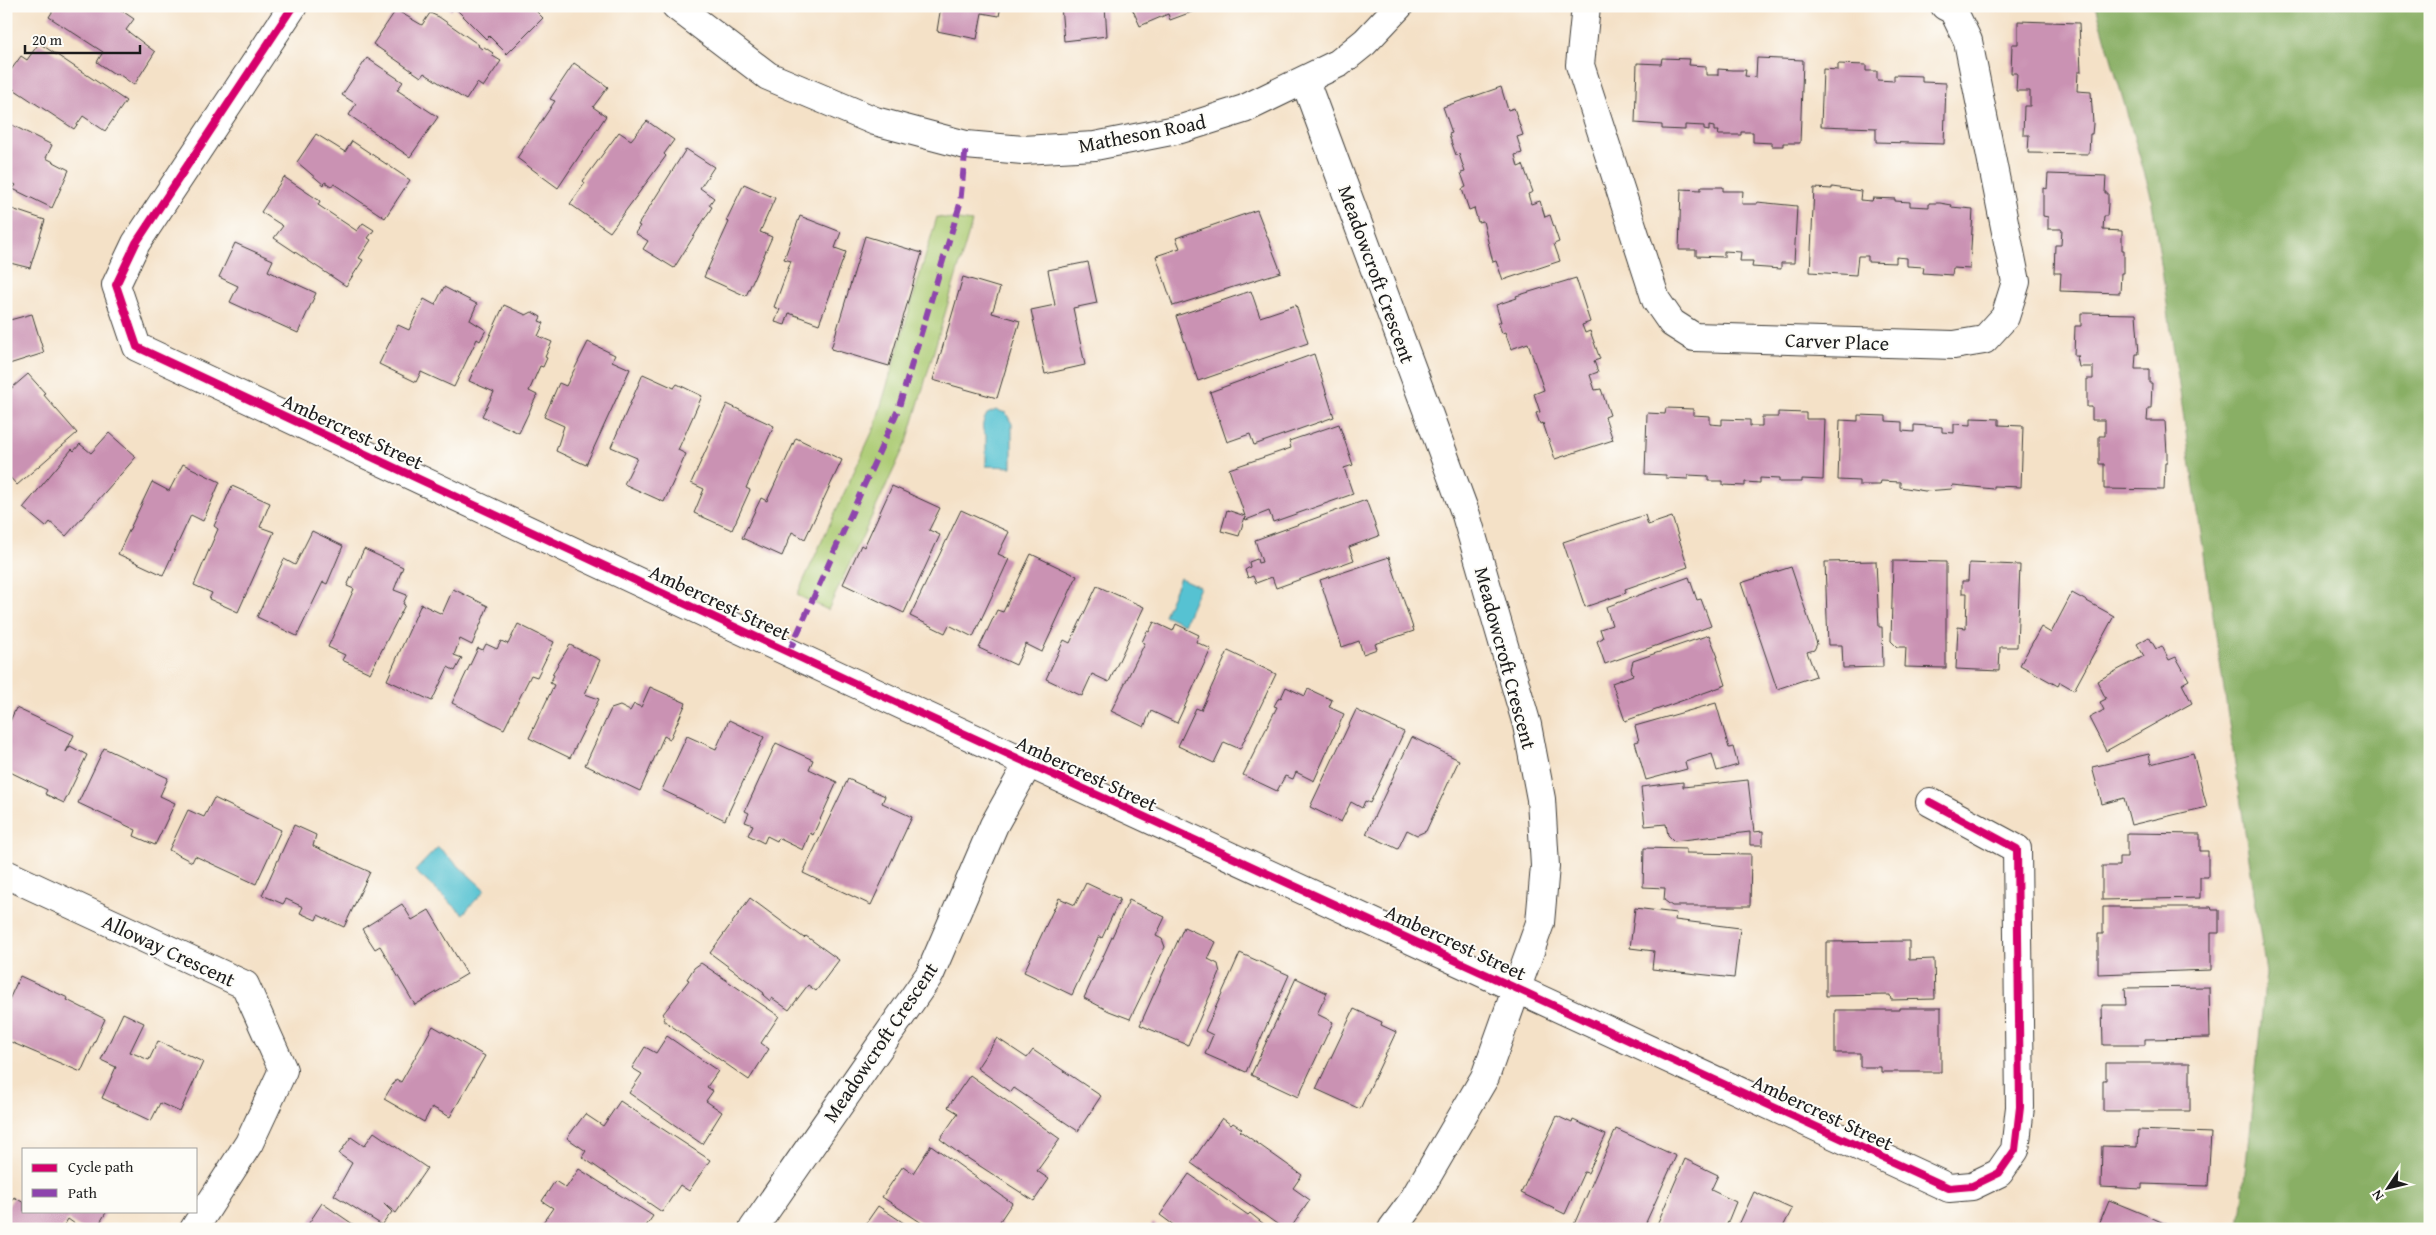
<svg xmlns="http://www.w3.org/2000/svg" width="2436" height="1235" font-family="'Gentium Book Plus',serif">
  <rect width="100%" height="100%" fill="#fdfcf7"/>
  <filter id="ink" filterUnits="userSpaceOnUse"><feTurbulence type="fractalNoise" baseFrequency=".02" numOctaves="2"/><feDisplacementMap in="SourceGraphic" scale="10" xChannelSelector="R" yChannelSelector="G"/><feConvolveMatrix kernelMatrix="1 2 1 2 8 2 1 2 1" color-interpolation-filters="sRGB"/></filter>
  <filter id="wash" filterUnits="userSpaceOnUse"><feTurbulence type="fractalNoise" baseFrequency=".0096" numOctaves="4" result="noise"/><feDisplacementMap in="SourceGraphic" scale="20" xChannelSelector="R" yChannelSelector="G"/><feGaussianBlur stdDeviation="1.12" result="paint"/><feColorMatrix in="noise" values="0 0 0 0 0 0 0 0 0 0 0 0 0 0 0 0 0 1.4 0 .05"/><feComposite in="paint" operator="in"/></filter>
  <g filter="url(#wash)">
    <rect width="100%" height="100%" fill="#f4e1c7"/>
    <polygon fill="#accb73" stroke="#647448" points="937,217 972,222 908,439 828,610 797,595 875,426"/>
    <polygon fill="#89af65" stroke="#526640" points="2096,6 2430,6 2430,1229 2239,1229 2266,973 2151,196"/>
    <g fill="#57c2d2" stroke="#3a6f77">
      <path d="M996,410L1006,413L1012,424V467L986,466V435C980,429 983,421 987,414Z"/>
      <polygon points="1180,578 1200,587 1184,624 1164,615"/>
      <polygon points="438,847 485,890 463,914 415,871"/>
    </g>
    <g id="blocks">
      <g fill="#ca92b3">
        <polygon points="56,6 115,6 134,19 126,30 155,52 134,85 120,75 113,73 97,62 103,52 49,17"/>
        <polygon points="446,6 531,6 543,18 507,54 489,36 486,39 454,7 451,11"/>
        <polygon points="941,6 1001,6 999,16 982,13 977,39 937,31"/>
        <polygon points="1061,6 1105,6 1107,36 1064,41"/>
        <polygon points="1131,6 1208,6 1170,20 1168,14 1140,26"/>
        <polygon points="1991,6 2005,6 1993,12"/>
        <polygon points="396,10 422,25 430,13 439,17 479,45 478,46 482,49 484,47 493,53 491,55 501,61 483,87 477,83 466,100 424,73 421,77 373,44"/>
        <polygon points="2018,21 2079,23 2081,72 2078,72 2077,91 2091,92 2093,124 2092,134 2090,134 2089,154 2028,153 2029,135 2023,135 2024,106 2030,106 2030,91 2016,91 2017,73 2011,73 2012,44 2018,44"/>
        <polygon points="39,43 126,101 105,131 83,116 74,129 6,84 6,77 21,56 27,60"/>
        <polygon points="367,58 403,82 397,90 438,117 410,157 349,115 356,104 342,95"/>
        <polygon points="1662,58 1690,59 1689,65 1706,66 1706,75 1718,75 1718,69 1732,70 1746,70 1745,76 1756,77 1757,58 1803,60 1800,143 1783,143 1783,146 1772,146 1772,143 1753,142 1753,132 1741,132 1741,135 1718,135 1719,131 1714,131 1714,127 1709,126 1709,131 1704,130 1704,126 1685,125 1685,130 1662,129 1662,125 1635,123 1637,63 1661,64"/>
        <polygon points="574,63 608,87 593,107 606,116 558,188 517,158 555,101 550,99"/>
        <polygon points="1838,64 1866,65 1866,71 1877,71 1877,80 1894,81 1894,75 1922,76 1922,82 1946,83 1944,144 1876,142 1876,128 1821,126 1823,69 1838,70"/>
        <polygon points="1501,87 1508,110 1514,108 1523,135 1517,137 1522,153 1515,155 1518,167 1523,165 1533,192 1528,194 1531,204 1540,201 1545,217 1550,215 1559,242 1554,244 1560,261 1503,280 1496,261 1493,262 1483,221 1478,222 1474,208 1469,210 1462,189 1466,187 1461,173 1465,172 1459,154 1456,155 1452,144 1449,134 1452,133 1443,107"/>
        <polygon points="647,121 674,140 664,154 666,156 610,232 570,204 585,183 583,181 619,132 631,140"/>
        <polygon points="6,122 52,145 46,158 69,170 52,208 13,189 16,185 6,180"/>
        <polygon points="316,134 345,152 352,141 410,180 385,218 334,184 331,186 325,182 324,185 297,162"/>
        <polygon points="686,149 714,167 700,188 714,198 709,205 712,207 674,268 643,249 648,241 635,233 640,226 638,225"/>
        <polygon points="2048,174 2106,176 2105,193 2108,193 2108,204 2107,216 2104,216 2103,230 2122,231 2122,250 2124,250 2124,273 2121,273 2120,293 2060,291 2061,273 2054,273 2055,245 2061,245 2062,229 2048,229 2048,217 2043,216 2043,188 2047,189"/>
        <polygon points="284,177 320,201 318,205 357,231 363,223 374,230 368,238 371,240 359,258 363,260 346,286 274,238 283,226 261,212"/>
        <polygon points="744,184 775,198 760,232 772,237 746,296 704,277 729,222 726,221"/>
        <polygon points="1701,187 1723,187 1723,191 1743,191 1742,204 1757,204 1757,202 1797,206 1794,263 1781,263 1781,269 1752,267 1753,261 1740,261 1741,252 1724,251 1724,257 1696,256 1696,250 1679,250 1681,189 1701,190"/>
        <polygon points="1832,187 1861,191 1860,200 1872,201 1873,198 1895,199 1895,201 1910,202 1910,206 1929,207 1929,203 1940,203 1952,205 1951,207 1973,209 1970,269 1953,268 1952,275 1923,273 1924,267 1907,266 1907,258 1896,257 1896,263 1868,262 1868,256 1858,256 1856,275 1810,272 1814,188 1832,189"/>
        <polygon points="6,207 45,220 30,268 6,262"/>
        <polygon points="1257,210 1281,272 1173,306 1156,256 1180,248 1176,238"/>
        <polygon points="800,216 841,232 835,248 846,252 819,324 789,313 785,325 775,322 780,309 774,307 791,261 784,259"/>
        <polygon points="865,236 922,253 889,366 831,349"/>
        <polygon points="235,243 273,260 268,271 316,293 298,333 230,302 238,286 219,277"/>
        <polygon points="1088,262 1097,303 1073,308 1085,365 1045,374 1031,310 1055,305 1048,270"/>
        <polygon points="963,277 1000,288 992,313 1020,321 997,398 933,380"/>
        <polygon points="1576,278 1590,322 1582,325 1585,333 1590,331 1600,359 1594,361 1598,372 1590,375 1595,390 1601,389 1610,415 1605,417 1613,440 1555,459 1543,423 1540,424 1536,413 1540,412 1534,394 1544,390 1528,343 1511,349 1505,332 1502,333 1498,322 1501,322 1496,305 1517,298 1516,296"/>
        <polygon points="444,287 477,304 470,320 486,330 480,341 477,339 454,387 421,372 416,382 379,364 398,325 409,330 424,299 435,305"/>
        <polygon points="1251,291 1260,317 1296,305 1308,343 1198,381 1176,316"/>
        <polygon points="504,305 526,315 532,312 541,317 539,321 544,323 538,336 552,342 545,357 547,358 543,367 540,366 529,391 537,395 519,433 482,416 494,392 469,381"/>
        <polygon points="2081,313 2136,314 2139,354 2136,354 2135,369 2149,369 2149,383 2152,383 2151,408 2148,408 2147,421 2165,421 2167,453 2167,463 2165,463 2164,490 2104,489 2104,464 2099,464 2099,436 2105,436 2105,420 2092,420 2092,407 2087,407 2087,379 2093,379 2093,367 2079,367 2077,357 2079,356 2074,356 2075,326 2081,326"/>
        <polygon points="32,314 44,353 6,365 6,321"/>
        <polygon points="588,342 615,355 612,361 630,369 586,465 556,451 564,426 544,417 559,383 566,386"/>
        <polygon points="1314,354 1334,417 1254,445 1250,434 1227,442 1210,392"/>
        <polygon points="28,374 45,393 43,394 77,433 17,485 6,473 6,393"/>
        <polygon points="643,374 674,388 677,384 702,396 678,450 686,454 664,502 624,484 637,458 611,447"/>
        <polygon points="727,404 774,426 746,488 750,490 732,530 694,513 704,489 691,483"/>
        <polygon points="1666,408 1693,409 1693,415 1710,416 1710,424 1722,425 1722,419 1750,420 1750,426 1762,426 1762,417 1778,417 1778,412 1806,413 1806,419 1825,419 1823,480 1802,479 1802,482 1779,482 1779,479 1760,478 1760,483 1745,482 1745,486 1723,485 1723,481 1708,481 1708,476 1688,475 1688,479 1666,478 1666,475 1645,474 1647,413 1665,414"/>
        <polygon points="1858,415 1886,416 1886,421 1902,422 1902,431 1914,432 1914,425 1942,427 1942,432 1954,433 1954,424 1971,425 1971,418 1999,419 1999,425 2023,426 2021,487 1994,486 1994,489 1953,485 1952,489 1925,491 1900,487 1900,482 1881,481 1880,485 1859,485 1859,481 1838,480 1840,420 1858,421"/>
        <polygon points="1339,424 1353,465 1344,468 1353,494 1273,522 1269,511 1246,520 1245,517 1239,536 1221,531 1227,510 1245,516 1229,469 1291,448 1289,441"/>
        <polygon points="109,433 136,457 66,536 50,522 46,527 23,508 72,449 74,451 80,444 91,453"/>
        <polygon points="796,438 842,460 805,539 792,532 782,556 742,538 761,498 767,501"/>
        <polygon points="183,464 220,482 203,521 191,515 163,575 118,554 152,482 169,491"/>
        <polygon points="232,486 270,503 260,527 274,532 238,612 209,599 212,593 194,585 218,529 214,526"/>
        <polygon points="892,486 940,508 929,530 940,535 904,613 843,584 861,545 864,547"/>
        <polygon points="1366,500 1379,536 1349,547 1354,560 1276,588 1272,577 1256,583 1253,576 1248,578 1245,570 1250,567 1249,562 1257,559 1258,563 1262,562 1255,540"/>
        <polygon points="961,510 1009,532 998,554 1009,559 973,637 949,625 945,633 910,616"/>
        <polygon points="1645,515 1648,525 1672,517 1688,567 1625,589 1626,593 1585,607 1563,542"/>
        <polygon points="312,531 343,546 327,584 323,582 297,636 257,617 284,559 295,565"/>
        <polygon points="364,549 403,567 394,590 407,595 403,604 405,605 370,673 342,660 345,655 328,647 354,589 347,586"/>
        <polygon points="1031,554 1077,576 1042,652 1026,644 1016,665 979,648 997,610 1003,612"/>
        <polygon points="1389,557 1414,631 1375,644 1377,649 1363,654 1359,641 1342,647 1320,580"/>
        <polygon points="1876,561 1879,627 1882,627 1883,667 1843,668 1842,645 1828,645 1825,562"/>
        <polygon points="1893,561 1946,562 1946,668 1905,667 1906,647 1897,647 1891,641"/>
        <polygon points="1969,563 2020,565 2017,647 2000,647 1999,671 1956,669 1958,627 1966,628 1967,593 1962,593 1962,581 1968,581"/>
        <polygon points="1791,567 1817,644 1814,650 1807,652 1816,676 1777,689 1741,583"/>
        <polygon points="1689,577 1697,600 1701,599 1711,626 1605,664 1597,641 1603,638 1600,629 1612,625 1606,607"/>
        <polygon points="1097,586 1144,607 1109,682 1092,674 1082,696 1046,679 1064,640 1070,643"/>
        <polygon points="453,589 488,606 472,645 460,639 454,655 462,658 455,671 448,667 432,701 387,680 421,604 442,614"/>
        <polygon points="2072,593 2114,616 2074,690 2060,682 2058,686 2020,665 2041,627 2051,633"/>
        <polygon points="1154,622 1173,631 1176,624 1199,635 1196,642 1211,649 1177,723 1151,711 1144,727 1111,711 1145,643 1142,642 1147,631 1149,632"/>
        <polygon points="518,624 554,642 537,677 531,675 504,729 452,703 478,648 483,650 486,644 497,649 501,641 508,644"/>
        <polygon points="1709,635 1718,657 1717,657 1726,685 1625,721 1612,683 1633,675 1631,669 1633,661"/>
        <polygon points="2149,637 2156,649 2162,646 2169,660 2176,657 2189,680 2182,684 2192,703 2106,751 2089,718 2104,710 2100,702 2106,699 2097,681 2144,656 2137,644"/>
        <polygon points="570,645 600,660 585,694 599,699 570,758 529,738 554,685 550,683 554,675 552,674"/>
        <polygon points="1228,651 1276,674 1240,749 1224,742 1214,763 1178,746 1196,708 1201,710"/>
        <polygon points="650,687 686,703 670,739 664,736 640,791 585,765 611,709 620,706 630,711 634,704 641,707"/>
        <polygon points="1286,687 1305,696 1308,689 1332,700 1329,707 1344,714 1314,781 1296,772 1293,779 1285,776 1277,791 1243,775 1277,707 1274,706 1279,697 1281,698"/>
        <polygon points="1716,703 1729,748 1733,747 1738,765 1717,771 1712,754 1685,762 1687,769 1646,780 1635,742 1639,741 1635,726"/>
        <polygon points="16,708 74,735 66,752 70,746 87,755 64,803 45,794 47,790 6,770 6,730"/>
        <polygon points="1356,710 1404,732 1370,803 1365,801 1362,808 1351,802 1341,822 1310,807"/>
        <polygon points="729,720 764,737 725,820 662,790 687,736 716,749"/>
        <polygon points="1412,737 1459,760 1426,831 1417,835 1407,830 1398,849 1366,834"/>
        <polygon points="776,743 813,760 809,769 837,782 813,835 810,833 803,850 778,838 777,841 767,836 764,843 748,835 753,825 745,822 749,813 745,811"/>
        <polygon points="104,748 168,778 160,796 175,803 155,845 134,836 136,830 78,803"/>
        <polygon points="2193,753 2207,807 2131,825 2124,798 2102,804 2092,767 2149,754 2151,764"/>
        <polygon points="848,779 885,796 882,803 912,817 871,905 803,873"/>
        <polygon points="1748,780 1754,832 1763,831 1763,845 1750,845 1750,832 1674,841 1668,835 1666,824 1645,826 1641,787 1683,782 1683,787"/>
        <polygon points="214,798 281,830 256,884 195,856 192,862 169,850 188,810 204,817"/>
        <polygon points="294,825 316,835 313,846 370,872 344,927 318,915 316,920 300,913 303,907 286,899 283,904 262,895"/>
        <polygon points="2127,833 2200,834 2200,851 2208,851 2208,877 2200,877 2200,898 2102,900 2102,866 2119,866 2119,857 2127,857"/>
        <polygon points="1644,848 1686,849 1686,853 1751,854 1750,906 1672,906 1664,900 1665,888 1643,887"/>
        <polygon points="1086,883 1120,899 1102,938 1099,936 1072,995 1024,972 1059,898 1075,905"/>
        <polygon points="750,898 804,938 806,936 839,960 816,991 808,985 789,1010 772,998 770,1001 763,995 764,993 710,953"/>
        <polygon points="1129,900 1165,917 1156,936 1162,939 1165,947 1130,1019 1109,1011 1084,998"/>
        <polygon points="402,904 412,920 429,910 467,974 415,1005 380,946 375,949 362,929"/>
        <polygon points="2103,907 2211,907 2212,910 2219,910 2219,933 2211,933 2211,970 2098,974 2098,934 2103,934"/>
        <polygon points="1635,908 1676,913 1675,920 1740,928 1734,978 1652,969 1654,951 1630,948"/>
        <polygon points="1184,927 1216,942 1208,959 1218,964 1220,973 1188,1045 1140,1025"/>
        <polygon points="1909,941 1909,960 1934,959 1935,999 1891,1000 1890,995 1826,996 1826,942"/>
        <polygon points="1240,953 1289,975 1246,1072 1205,1054 1213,1035 1205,1031"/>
        <polygon points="701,963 779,1016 761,1043 769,1049 749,1080 663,1020 665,1017 663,1014 689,980 687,979 694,968"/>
        <polygon points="20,976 68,998 67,1000 105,1019 81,1072 6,1040 6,1006"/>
        <polygon points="1296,978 1327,993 1317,1014 1333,1022 1298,1097 1251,1075"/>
        <polygon points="2209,987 2210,1038 2145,1039 2145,1045 2103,1045 2102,1005 2126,1005 2125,988"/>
        <polygon points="1899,1008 1941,1008 1941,1072 1881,1072 1881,1067 1860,1067 1860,1053 1835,1053 1835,1010 1899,1010"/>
        <polygon points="1354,1009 1382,1022 1381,1025 1396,1032 1360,1109 1316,1089"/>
        <polygon points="123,1013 144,1023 130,1052 149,1060 158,1041 203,1062 180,1112 160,1103 151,1121 102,1098 116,1067 101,1060"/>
        <polygon points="433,1026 485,1056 450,1117 432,1107 424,1122 384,1099 396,1079 401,1082"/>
        <polygon points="667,1036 718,1071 707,1087 713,1091 706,1101 722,1112 702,1144 629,1093 642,1074 632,1068 645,1047 656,1053"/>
        <polygon points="997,1038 1027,1058 1033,1050 1101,1096 1078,1131 1014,1088 1011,1092 977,1068"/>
        <polygon points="2106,1063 2190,1063 2190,1111 2103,1111 2103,1080 2106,1080"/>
        <polygon points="970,1075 1060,1139 1037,1171 1049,1179 1034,1201 966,1157 965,1158 940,1139 958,1113 948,1107"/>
        <polygon points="620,1101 710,1160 689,1191 680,1185 662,1212 582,1157 586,1151 567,1138 585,1114 603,1126"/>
        <polygon points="1557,1116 1572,1123 1573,1120 1606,1135 1588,1173 1584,1172 1565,1214 1521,1193"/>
        <polygon points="1222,1118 1231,1125 1233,1123 1242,1129 1240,1131 1302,1175 1293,1188 1310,1200 1290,1229 1284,1229 1191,1163"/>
        <polygon points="1616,1129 1676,1156 1643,1229 1572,1229"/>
        <polygon points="2138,1130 2211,1133 2208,1186 2142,1184 2142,1189 2101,1187 2102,1146 2137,1147"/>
        <polygon points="374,1132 427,1168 396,1213 383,1203 392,1212 382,1225 334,1195 352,1163 339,1154 351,1137 364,1146"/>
        <polygon points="931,1145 1012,1203 1000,1221 1002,1229 931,1229 882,1197 903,1166 913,1173"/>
        <polygon points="1685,1159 1718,1175 1711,1190 1736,1202 1725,1229 1655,1229"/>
        <polygon points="579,1169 653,1216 644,1229 547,1229 541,1225 553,1208 542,1201 555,1181 566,1188"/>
        <polygon points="1189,1174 1248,1215 1250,1213 1270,1229 1179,1229 1160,1215"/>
        <polygon points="1754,1192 1792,1209 1782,1229 1737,1229"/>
        <polygon points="14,1197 24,1203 24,1211 107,1211 96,1229 82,1229 68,1219 62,1229 6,1229 6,1209"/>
        <polygon points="2109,1200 2148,1216 2177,1229 2097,1229"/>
        <polygon points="322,1203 360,1229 305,1229"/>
        <polygon points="878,1206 913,1229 862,1229"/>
        <polygon points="1153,1223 1160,1229 1149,1229"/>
        <polygon points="1822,1224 1833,1229 1820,1229"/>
      </g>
    </g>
  </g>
  <g filter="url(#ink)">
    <use href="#blocks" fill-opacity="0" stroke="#3c3a36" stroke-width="1"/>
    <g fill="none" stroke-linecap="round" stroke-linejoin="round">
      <g stroke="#3c3a36" stroke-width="30">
        <g id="minor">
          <polyline points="293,6 136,243 116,285 137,347 850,681 1949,1188 1972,1186 1999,1173 2015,1150 2020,1107 2017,849 1930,802"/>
          <polyline points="676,6 768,76 875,121 966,145 1023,150 1095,146 1181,129 1244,109 1339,63 1365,42 1399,6"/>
          <polyline points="1586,6 1580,65 1656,300 1672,323 1694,337 1954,345 1984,340 2005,317 2016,282 1968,41 1953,10 1945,6"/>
          <polyline points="1305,81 1466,515 1527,725 1541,799 1545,866 1540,923 1485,1077 1412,1202 1392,1229"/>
          <polyline points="6,874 245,985 283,1070 249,1143 194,1229"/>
          <polyline points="753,1229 930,974 994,825 1028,764"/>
        </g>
      </g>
      <use href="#minor" stroke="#fff" stroke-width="28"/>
      <polyline stroke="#8e44ad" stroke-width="6" stroke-dasharray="12 6" stroke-linecap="butt" points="789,652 898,410 960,204 966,145"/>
      <g stroke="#fdfcf7" stroke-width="11">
        <polyline id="cycleway" points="293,6 136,243 116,285 137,347 850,681 1949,1188 1972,1186 1999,1173 2015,1150 2020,1107 2017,849 1930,802"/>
      </g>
      <use href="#cycleway" stroke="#d6006c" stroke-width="8"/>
    </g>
  </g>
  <g text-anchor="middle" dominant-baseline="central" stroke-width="4" stroke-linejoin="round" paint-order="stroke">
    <g font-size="20" fill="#1c1c1c" stroke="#fdfcf7">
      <text transform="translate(1142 133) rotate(-11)">Matheson Road</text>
      <text transform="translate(1377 274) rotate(70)">Meadowcroft Crescent</text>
      <text transform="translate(1837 341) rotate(2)">Carver Place</text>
      <text transform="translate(353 431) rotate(25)">Ambercrest Street</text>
      <text transform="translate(720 602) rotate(25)">Ambercrest Street</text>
      <text transform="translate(1506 658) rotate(75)">Meadowcroft Crescent</text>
      <text transform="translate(1087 773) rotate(25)">Ambercrest Street</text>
      <text transform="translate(1456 942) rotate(25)">Ambercrest Street</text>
      <text transform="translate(169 950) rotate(25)">Alloway Crescent</text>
      <text transform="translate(880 1042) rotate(-56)">Meadowcroft Crescent</text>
      <text transform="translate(1823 1112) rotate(25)">Ambercrest Street</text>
    </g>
  </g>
  <rect width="2436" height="1235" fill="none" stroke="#fdfcf7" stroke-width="25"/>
  <rect x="22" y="1148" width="175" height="65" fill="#fdfcf7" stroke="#a3a29f"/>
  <rect x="32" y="1164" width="25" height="8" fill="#d6006c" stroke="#a3a29f"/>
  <text x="68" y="1172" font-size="15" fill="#1c1c1c">Cycle path</text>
  <rect x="32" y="1189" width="25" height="8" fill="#8e44ad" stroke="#a3a29f"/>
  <text x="68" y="1198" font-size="15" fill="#1c1c1c">Path</text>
  <g transform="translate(2388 1188) rotate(235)" stroke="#fdfcf7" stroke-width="4" paint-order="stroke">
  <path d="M0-4L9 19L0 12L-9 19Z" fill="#1c1c1c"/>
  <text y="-8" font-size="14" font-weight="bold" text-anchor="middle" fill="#1c1c1c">N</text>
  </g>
  <path d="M25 45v8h115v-8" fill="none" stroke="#1c1c1c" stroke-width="2.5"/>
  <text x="32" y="45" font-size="15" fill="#1c1c1c" stroke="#fdfcf7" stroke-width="4" paint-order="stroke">20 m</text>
</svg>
